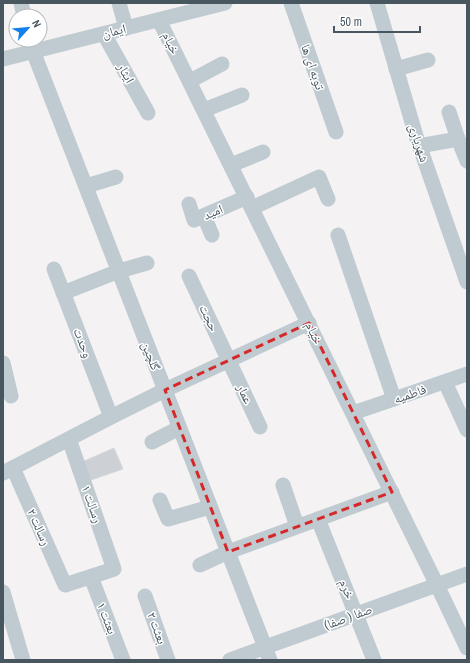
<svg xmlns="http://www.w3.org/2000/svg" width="470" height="663" font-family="'Archivo Narrow','Noto Naskh Arabic',sans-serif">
  <rect width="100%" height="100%" fill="#f4f2f2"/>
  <polygon fill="#cdd1d6" stroke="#d5d8dd" points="114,448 123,469 88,481 82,462"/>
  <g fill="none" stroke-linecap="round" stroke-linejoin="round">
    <g stroke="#bfcad1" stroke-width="15">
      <polyline points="21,3 24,16"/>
      <polyline points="119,3 126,28"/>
      <polyline points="291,3 336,132"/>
      <polyline points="377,3 416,136 467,282"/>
      <polyline points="159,20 437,585 467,648"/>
      <polyline points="104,34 148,113"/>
      <polyline points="30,40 33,51 270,660"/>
      <polyline points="3,59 225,3"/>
      <polyline points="396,69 428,60"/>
      <polyline points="190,81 222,64"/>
      <polyline points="204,110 242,95"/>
      <polyline points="449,112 458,139 467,161"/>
      <polyline points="419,146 458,139"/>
      <polyline points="231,165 263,152"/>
      <polyline points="86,186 116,177"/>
      <polyline points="189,204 194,220 247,197"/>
      <polyline points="252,208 319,177 328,199"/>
      <polyline points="204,216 212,235"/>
      <polyline points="338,235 394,399"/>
      <polyline points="54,269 111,417"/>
      <polyline points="189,276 260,427"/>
      <polyline points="63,293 119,271 147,263"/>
      <polyline points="3,363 11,396"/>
      <polyline points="445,382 467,430"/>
      <polyline points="353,413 467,374"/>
      <polyline points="152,442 179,428"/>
      <polyline points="13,468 65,585 114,569 69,439"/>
      <polyline points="3,473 111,417 165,390 309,323"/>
      <polyline points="283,485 297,526"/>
      <polyline points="160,500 168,519 210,507"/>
      <polyline points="318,519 374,660"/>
      <polyline points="200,565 228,552 392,492"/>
      <polyline points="91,577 123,660"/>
      <polyline points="3,592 23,660"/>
      <polyline points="145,596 168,660"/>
      <polyline points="230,660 467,574"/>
    </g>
  </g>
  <path fill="none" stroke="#d62828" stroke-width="3" stroke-dasharray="8 5" stroke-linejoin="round" d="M309,323L392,492L228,552L165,390Z"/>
  <g text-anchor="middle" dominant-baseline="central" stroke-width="3" stroke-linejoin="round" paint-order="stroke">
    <g font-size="13" fill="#485660" stroke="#fff">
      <text transform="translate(114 31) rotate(-14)">ایمان</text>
      <text transform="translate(171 43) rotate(64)">خیام</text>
      <text transform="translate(313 67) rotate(71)">توبه ای ها</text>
      <text transform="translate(126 73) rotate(61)">ایثار</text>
      <text transform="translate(419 143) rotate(72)">شهریاری</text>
      <text transform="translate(213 212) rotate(-23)">امید</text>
      <text transform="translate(209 318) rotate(64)">حجت</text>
      <text transform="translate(314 333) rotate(64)">خیام</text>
      <text transform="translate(83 343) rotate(69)">وحدت</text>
      <text transform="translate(151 356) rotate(69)">گلچین</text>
      <text transform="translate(245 394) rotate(65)">عمار</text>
      <text transform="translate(410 394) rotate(-19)">فاطمیه</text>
      <text transform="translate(92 504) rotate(71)">رسالت ۱</text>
      <text transform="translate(39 527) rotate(66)">رسالت ۲</text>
      <text transform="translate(347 589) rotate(68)">خرم</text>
      <text transform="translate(348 617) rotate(-20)">صفا ( صفا)</text>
      <text transform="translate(107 618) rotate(69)">بعثت ۱</text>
      <text transform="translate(157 628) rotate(70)">بعثت ۲</text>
    </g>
  </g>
  <rect width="470" height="663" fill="none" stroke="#485660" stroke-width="8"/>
  <g transform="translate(28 28) rotate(63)"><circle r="19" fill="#ffffff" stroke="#b6bbbf"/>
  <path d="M0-3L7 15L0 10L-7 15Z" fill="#1380ed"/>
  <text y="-6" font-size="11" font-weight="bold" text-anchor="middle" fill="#485660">N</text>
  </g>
  <path d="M334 26v6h86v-6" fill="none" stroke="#485660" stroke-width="2"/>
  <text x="340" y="26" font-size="12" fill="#485660" stroke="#ffffff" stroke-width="3" paint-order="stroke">50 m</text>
</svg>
